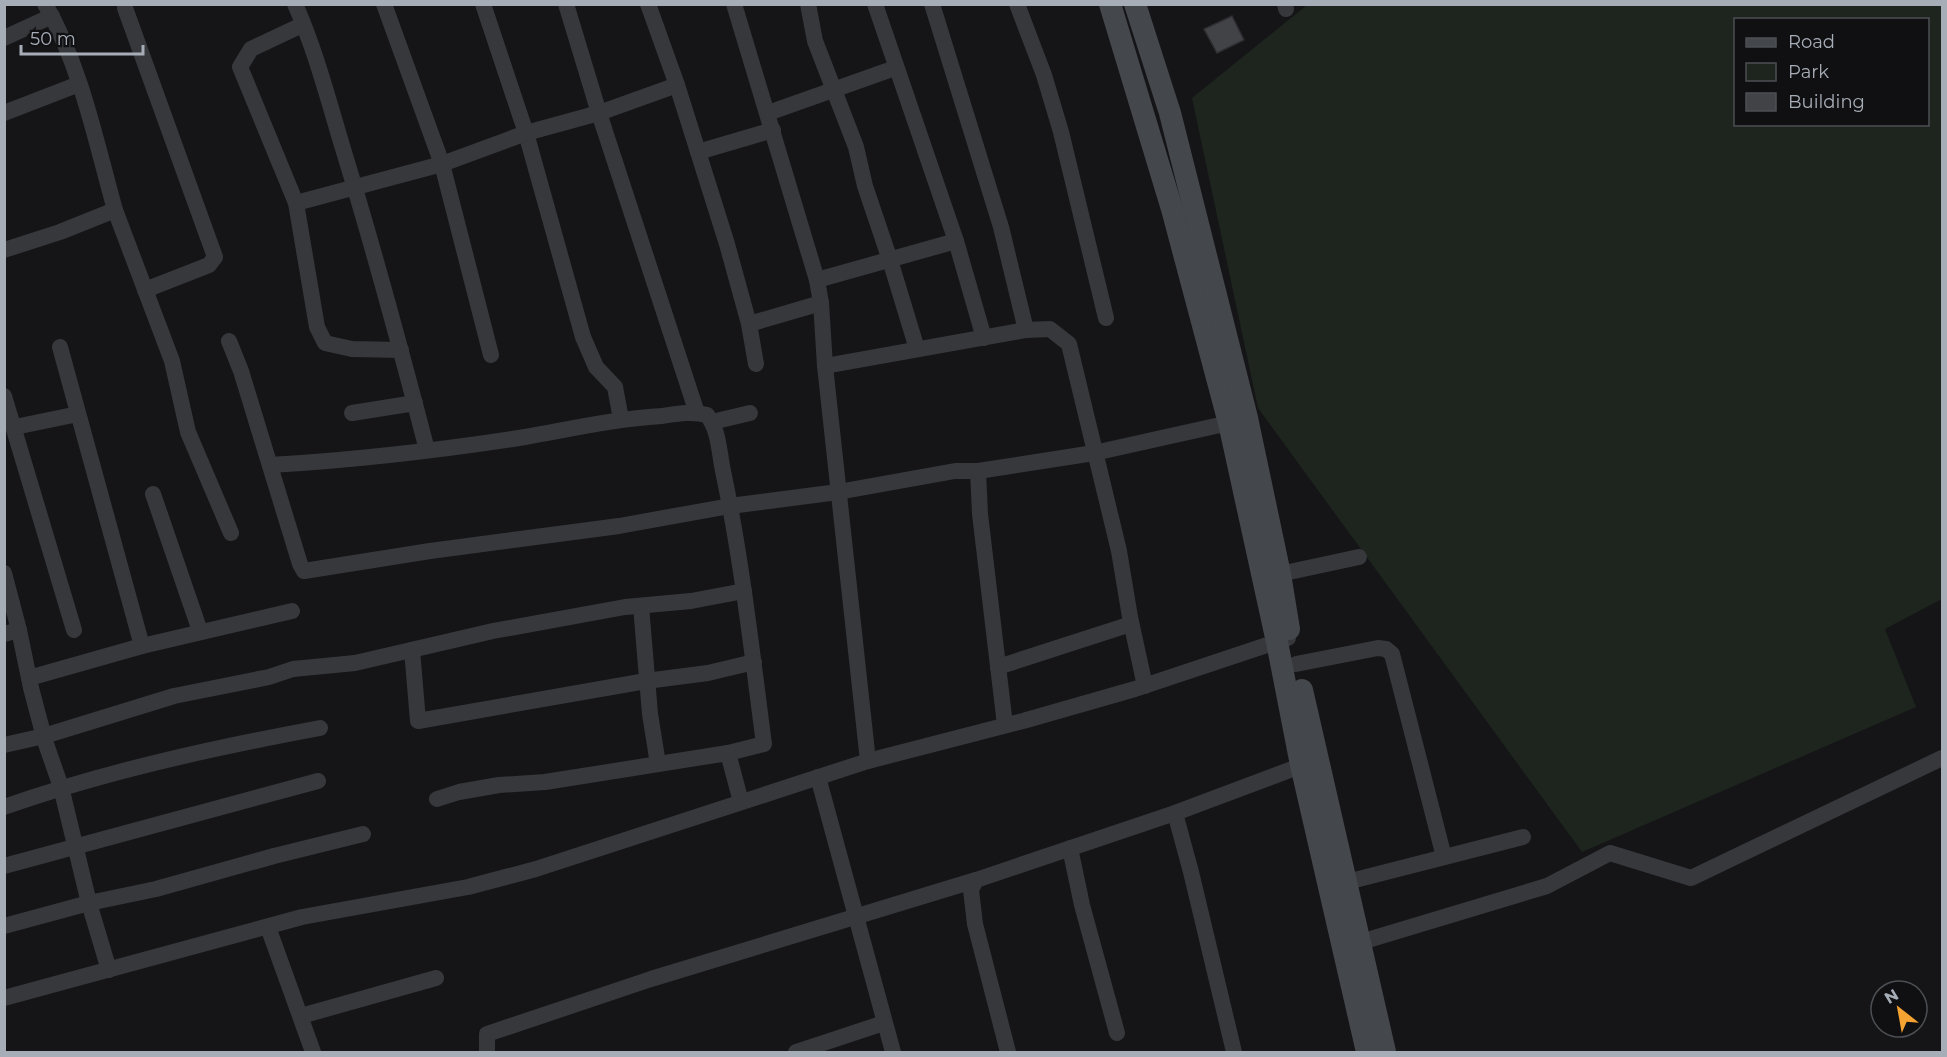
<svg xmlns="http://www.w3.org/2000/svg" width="1947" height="1057" font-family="Montserrat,sans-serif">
  <rect width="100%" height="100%" fill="#151517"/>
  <path fill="#1d251e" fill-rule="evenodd" d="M1307,5H1942V599L1885,629L1916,707L1582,852L1258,408L1192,98ZM1736,20H1928V124H1736Z"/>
  <polygon fill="#414347" stroke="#2f2f33" stroke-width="1.5" points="1232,16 1244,40 1217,53 1204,29"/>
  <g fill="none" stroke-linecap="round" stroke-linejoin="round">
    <g stroke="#36383c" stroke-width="16">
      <path d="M295,4C316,51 329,103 344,152C374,250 401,350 427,450"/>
      <polyline points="384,4 442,164 491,355"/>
      <polyline points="483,4 526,133 583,337 596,367 615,387 621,419"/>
      <polyline points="566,4 599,113 697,413"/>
      <polyline points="734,4 817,280 821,303 825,366"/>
      <polyline points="808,4 815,41 856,147 865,186 890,260 917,349"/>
      <polyline points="875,4 956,241 984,338"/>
      <polyline points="932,4 1001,227 1026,330"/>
      <polyline points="1017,4 1044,75 1061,132 1106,318"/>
      <polyline points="1285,4 1286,9"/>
      <polyline points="125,8 215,257 209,265 145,290"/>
      <polyline points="302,25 251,49 240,67 296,203 317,327 325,343 352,349 401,350"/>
      <polyline points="4,38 52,16"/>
      <polyline points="677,85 727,244 749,324 756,364"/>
      <polyline points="4,113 79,84"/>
      <polyline points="768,113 895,68"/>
      <polyline points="698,152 773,130"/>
      <polyline points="296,203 442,164 526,133 599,113 677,85 648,4"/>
      <polyline points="115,210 172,361 188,432 231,533"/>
      <path d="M4,250L60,232L115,210C96,142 81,66 45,4"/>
      <polyline points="817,280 956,241"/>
      <polyline points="749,324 821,303"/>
      <polyline points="229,341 241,371 300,564 304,571 430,551 619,526 730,506 838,492 955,471 978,471 980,514 1005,725"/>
      <polyline points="60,347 142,646"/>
      <polyline points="4,396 74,630"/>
      <polyline points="352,413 415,403"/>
      <polyline points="712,422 750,413"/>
      <polyline points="15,427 78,414"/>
      <path d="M270,465C355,460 441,450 525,437C571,429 615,419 661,416C676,414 692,411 707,415C719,430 719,452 723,471C742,561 752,653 764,744L728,753L545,782L499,785L459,792L437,799"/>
      <polyline points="978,471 1094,453 1238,421"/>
      <polyline points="153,494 200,631"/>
      <polyline points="4,573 19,630 31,688 45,741 61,787 89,903 109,970"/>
      <polyline points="1280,574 1359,557"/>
      <polyline points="641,606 650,714 658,764"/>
      <polyline points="4,634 19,630"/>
      <polyline points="412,650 418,721 646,681 708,673 754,662"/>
      <polyline points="1296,664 1378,648 1386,649 1392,654 1444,857"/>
      <polyline points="998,667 1131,624"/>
      <polyline points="29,678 142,646 292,611"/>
      <polyline points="4,745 44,736 174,696 269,677 293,669 355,663 493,631 625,607 691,601 744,591"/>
      <polyline points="728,753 741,802"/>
      <polyline points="868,761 825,366 1026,330 1050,329 1069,344 1119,551 1130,617 1145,686"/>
      <polyline points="818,777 893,1052"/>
      <path d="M4,807C107,771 213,748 320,728"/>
      <polyline points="1175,813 1191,872 1234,1052"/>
      <polyline points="1070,848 1082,905 1117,1033"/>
      <polyline points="4,866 318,781"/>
      <polyline points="1347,882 1523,837"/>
      <polyline points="4,926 89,903 156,889 274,856 363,834"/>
      <polyline points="268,927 313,1052"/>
      <polyline points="1361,942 1547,886 1610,853 1691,878 1942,758"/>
      <polyline points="4,998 302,917 468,887 536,869 868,761 1023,721 1135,689 1288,638"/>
      <polyline points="301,1016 436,978"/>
      <polyline points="487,1052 487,1034 651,979 976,880"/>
      <polyline points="796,1052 884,1023"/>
      <polyline points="1008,1052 975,924 971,890 976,880 1175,813 1311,762"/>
    </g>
    <g stroke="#44474c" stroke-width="22">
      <polyline points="1110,4 1172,209 1229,423 1277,642 1301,765 1367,1052"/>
      <polyline points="1135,4 1170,113 1247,418 1280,574 1289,629"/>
      <polyline points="1302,690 1385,1052"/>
    </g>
  </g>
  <rect width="1947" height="1057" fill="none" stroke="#a7adb7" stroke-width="12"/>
  <rect x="1734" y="18" width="195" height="108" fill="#101012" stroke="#4c4f54" stroke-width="1.5"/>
  <rect x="1746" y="38" width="30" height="9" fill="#44474c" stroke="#4c4f54" stroke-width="1.5"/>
  <text x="1788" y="48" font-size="18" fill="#a7adb7">Road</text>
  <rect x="1746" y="63" width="30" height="18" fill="#1d251e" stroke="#4c4f54" stroke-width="1.5"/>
  <text x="1788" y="78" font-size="18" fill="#a7adb7">Park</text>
  <rect x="1746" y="93" width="30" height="18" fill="#414347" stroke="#4c4f54" stroke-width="1.5"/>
  <text x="1788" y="108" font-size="18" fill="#a7adb7">Building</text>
  <g transform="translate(1899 1009) rotate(329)"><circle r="28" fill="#101012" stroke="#4c4f54" stroke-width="1.5"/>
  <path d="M0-4.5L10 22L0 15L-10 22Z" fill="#f4a231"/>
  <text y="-9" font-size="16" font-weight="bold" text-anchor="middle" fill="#a7adb7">N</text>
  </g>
  <path d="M21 45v9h122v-9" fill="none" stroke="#a7adb7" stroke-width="3"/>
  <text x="30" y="45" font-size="18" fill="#a7adb7" stroke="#101012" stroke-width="4.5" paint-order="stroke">50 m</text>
</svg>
